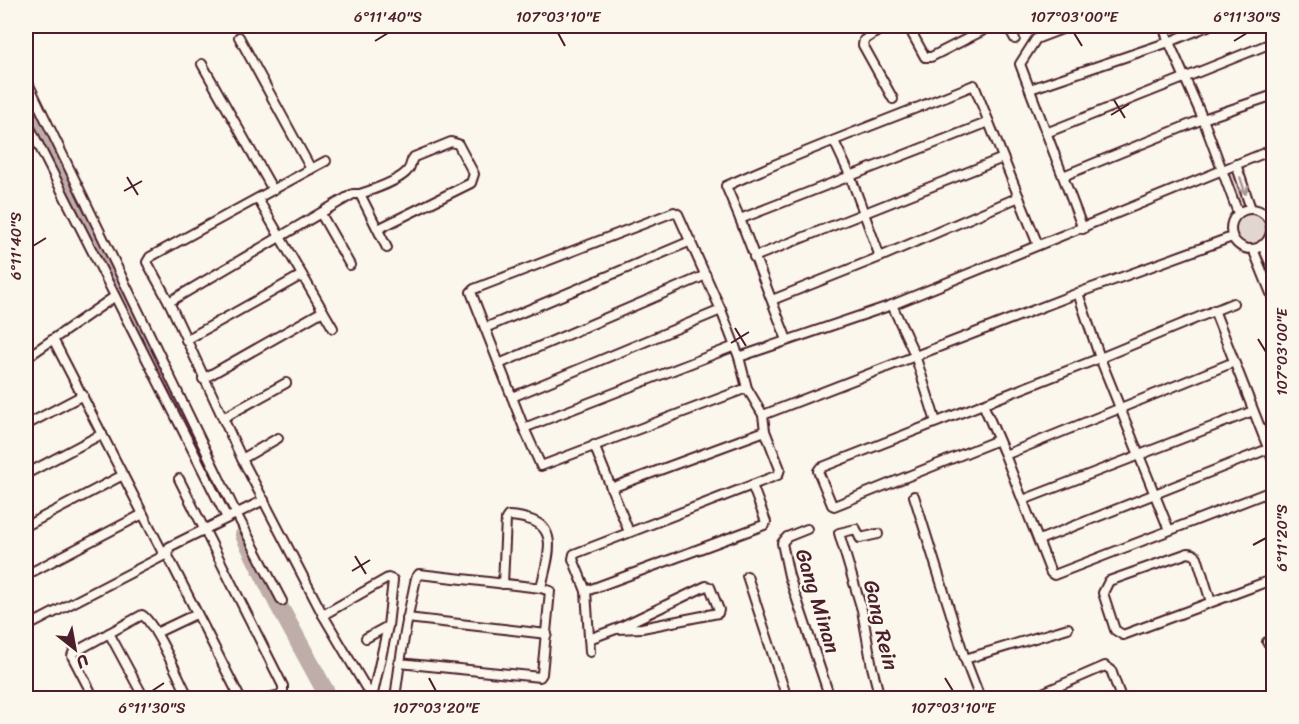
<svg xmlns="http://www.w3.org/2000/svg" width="1299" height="724" font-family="Sriracha,sans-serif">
  <rect width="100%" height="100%" fill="#fbf7ec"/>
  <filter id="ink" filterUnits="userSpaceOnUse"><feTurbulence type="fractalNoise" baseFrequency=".0167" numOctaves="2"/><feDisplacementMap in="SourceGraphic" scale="12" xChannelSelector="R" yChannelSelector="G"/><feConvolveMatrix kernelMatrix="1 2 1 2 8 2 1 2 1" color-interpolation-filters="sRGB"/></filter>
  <g filter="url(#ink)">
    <g fill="#e2d7d0" stroke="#967b7e" stroke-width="1.5">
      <polygon points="26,79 232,510 33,114 26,98"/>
      <path d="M1236,164L1251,209L1264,214L1271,225C1268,269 1210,244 1238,213L1221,170Z"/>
    </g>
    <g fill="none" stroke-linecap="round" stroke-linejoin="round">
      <g stroke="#bfadaa" stroke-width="18">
        <polyline points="26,98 213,472"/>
        <polyline points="244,535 278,604 329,698"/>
      </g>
      <g stroke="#4a1f2b" stroke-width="12">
        <g id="street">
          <polyline points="886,26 864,40 863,45 893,99"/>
          <polyline points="908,26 925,57 931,57 992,26"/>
          <polyline points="1008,26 1015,39"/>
          <polyline points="1070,26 1036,39 1020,64 1083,229"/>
          <polyline points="1163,26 1169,42 1203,119 1238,213"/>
          <polyline points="239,37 311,169 150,257 147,262 169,302 242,459 323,615 372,698"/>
          <polyline points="202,64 273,190"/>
          <polyline points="26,79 236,513 282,601"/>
          <polyline points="1030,89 1169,42 1208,26"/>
          <polyline points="26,120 227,518"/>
          <polyline points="1046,133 1274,42"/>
          <polyline points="834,141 850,175 880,257"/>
          <polyline points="1236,164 1251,209"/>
          <polyline points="311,169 326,161"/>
          <polyline points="1063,176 1203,119 1274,95"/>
          <path d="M360,194C372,190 400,181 408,170C412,165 410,161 414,157L451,142L458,144L474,174L471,183L378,229"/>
          <polyline points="258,199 333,328"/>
          <circle cx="1251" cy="229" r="20"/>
          <polyline points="321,214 350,265"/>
          <polyline points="740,219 989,122"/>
          <polyline points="1262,245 1274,272"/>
          <polyline points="1253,249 1274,301"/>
          <polyline points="754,257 1003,158"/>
          <polyline points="1078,293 1100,358 1169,530"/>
          <polyline points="772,300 880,257 1019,197"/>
          <polyline points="169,302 353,194 360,194 387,248"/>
          <polyline points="892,305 915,355 936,422"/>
          <polyline points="1214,310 1274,463"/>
          <polyline points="485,328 691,241"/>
          <polyline points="53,339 164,555"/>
          <polyline points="186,340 302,275"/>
          <path d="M787,340L740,219L726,186C806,149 891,119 974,85L1038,245"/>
          <polyline points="739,357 892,305 1274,149"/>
          <polyline points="26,358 114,297"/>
          <polyline points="499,364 706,275"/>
          <polyline points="203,379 323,311"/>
          <polyline points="512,397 721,310"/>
          <polyline points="983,404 1005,455 1051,573 1054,575 1274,490"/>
          <polyline points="763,415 1078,293 1232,237"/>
          <polyline points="223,418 286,383"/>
          <polyline points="26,425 83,395"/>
          <polyline points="524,428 735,346"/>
          <polyline points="998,440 834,506 832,505 818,471 820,468 1100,358 1233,303"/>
          <polyline points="594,445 629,532"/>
          <polyline points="1005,455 1234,362"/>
          <polyline points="242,459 278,438"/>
          <polyline points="26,474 102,434"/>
          <polyline points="179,479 283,686 283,691 280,695 267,698"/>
          <polyline points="611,488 765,431"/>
          <polyline points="914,496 965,659"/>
          <polyline points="1023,500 1253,411"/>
          <polyline points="26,526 123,475"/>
          <polyline points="807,529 787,537 782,543 789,576 830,698"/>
          <polyline points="878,534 860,538 856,529 839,533 862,610 872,667 880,698"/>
          <polyline points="1039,540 1268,449"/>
          <polyline points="26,575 143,514"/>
          <polyline points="747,576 787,698"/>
          <path d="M503,584L506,519L508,516C515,516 520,517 527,519C562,527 546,562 541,588"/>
          <polyline points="586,591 764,525 766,522 752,485"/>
          <polyline points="1211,602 1197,557 1193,554 1188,553 1109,581 1103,593 1115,630 1123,635 1274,579"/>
          <polyline points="323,615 388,578 393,580 388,626 372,698"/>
          <polyline points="407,618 547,634"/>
          <polyline points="26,627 167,554"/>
          <polyline points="109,633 144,698"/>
          <polyline points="156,633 196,614"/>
          <polyline points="366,638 388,626"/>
          <polyline points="589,639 616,629 706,586 710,587 719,610 718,613 642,628 616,629"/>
          <polyline points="1267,642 1274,640"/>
          <polyline points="590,652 586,591 573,559 574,554 778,475 780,469 765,431 763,415 747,388 739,357 721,310 678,214 674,212 474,289 471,292 524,428 541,466 747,388"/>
          <path d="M94,698L72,656L73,653L142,615C154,621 181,683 189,698"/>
          <polyline points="240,698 168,556 169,547 264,500"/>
          <path d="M395,698C400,658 407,618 416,578L419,574L541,588L550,591L542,674L540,677L399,663"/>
          <polyline points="980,698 965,659 1068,628"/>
          <polyline points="1031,698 1105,666 1111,670 1121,698"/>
        </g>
      </g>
      <use href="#street" stroke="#fbf7ec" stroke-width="8"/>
    </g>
    <defs><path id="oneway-shaft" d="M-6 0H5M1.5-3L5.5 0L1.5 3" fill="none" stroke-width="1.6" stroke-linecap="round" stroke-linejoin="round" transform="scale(1.5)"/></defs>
    <use stroke="#ab9695" href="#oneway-shaft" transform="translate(1243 186) rotate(72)"/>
  </g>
  <path fill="none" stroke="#4a1f2b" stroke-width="2" d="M558,33L565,46M1074,33L1082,46M375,41L388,33M1234,41L1247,33M1114,100L1125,118M1111,115L1129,104M127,177L138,195M124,191L142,181M33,246L46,238M735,328L746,346M1258,339L1266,352M731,343L749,332M1253,545L1266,538M355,556L366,574M352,571L370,560M429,678L436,691M945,678L953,691M152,691L164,683"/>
  <g text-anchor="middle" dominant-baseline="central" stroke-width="5" stroke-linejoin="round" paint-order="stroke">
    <g font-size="21" fill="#4a1f2b" stroke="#fbf7ec">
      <text transform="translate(818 601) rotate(73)">Gang Minan</text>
      <text transform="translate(881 625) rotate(77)">Gang Rein</text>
    </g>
  </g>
  <rect width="1299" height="724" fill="none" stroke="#fbf7ec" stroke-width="66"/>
  <g transform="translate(75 649) rotate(149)" stroke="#fbf7ec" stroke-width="4.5" paint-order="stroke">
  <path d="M0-4.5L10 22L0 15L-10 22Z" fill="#4a1f2b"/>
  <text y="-9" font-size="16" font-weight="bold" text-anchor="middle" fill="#4a1f2b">U</text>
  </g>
  <rect x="33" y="33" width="1233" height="658" fill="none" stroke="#4a1f2b" stroke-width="2"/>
  <g font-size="15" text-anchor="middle" fill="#4a1f2b">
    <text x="388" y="22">6°11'40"S</text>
    <text x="558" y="22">107°03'10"E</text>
    <text x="1074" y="22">107°03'00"E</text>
    <text x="1247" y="22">6°11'30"S</text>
    <text transform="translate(16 246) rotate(-90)" y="5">6°11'40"S</text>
    <text transform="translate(1282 352) rotate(-90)" y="5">107°03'00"E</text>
    <text transform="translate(1282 538) rotate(-90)" y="5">6°11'20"S</text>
    <text x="152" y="713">6°11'30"S</text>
    <text x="436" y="713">107°03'20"E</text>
    <text x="953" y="713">107°03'10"E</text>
  </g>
</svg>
